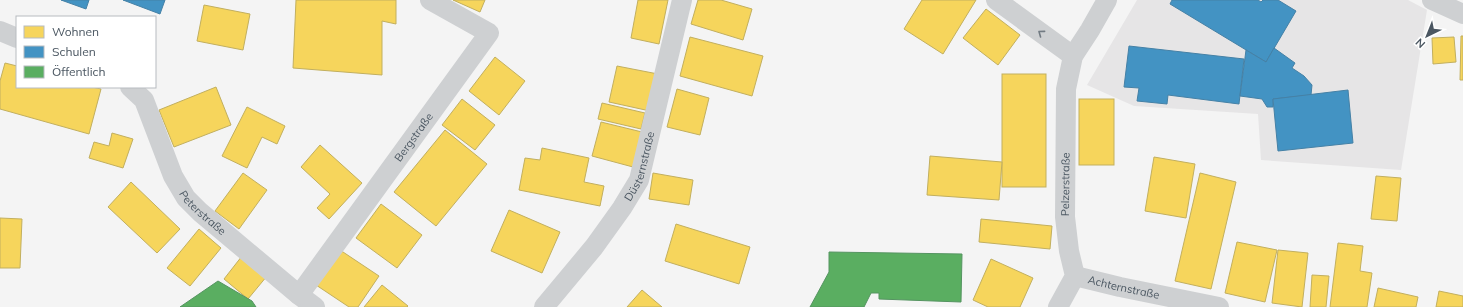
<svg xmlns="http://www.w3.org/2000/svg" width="1463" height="307" font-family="Mulish,sans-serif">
  <rect width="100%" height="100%" fill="#f4f4f4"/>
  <polygon fill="#e6e5e6" points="1137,0 1408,0 1427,10 1401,170 1261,160 1258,114 1134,106 1087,85"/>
  <g fill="#f6d55c" stroke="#c2af5e">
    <polygon points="296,0 396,0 396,24 382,21 382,75 293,68"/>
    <polygon points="453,0 485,0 480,12"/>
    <polygon points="638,0 668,0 659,44 631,38"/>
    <polygon points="698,0 721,0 752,9 743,40 691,24"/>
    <polygon points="922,0 976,0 943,54 904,29"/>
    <polygon points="204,5 250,14 243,50 197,41"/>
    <polygon points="986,9 1020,35 998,65 963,38"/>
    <polygon points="1461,36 1463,36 1463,80 1460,80"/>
    <polygon points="690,37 763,56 752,96 680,76"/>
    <polygon points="1454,37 1456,62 1433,64 1432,38"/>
    <polygon points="495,57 525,81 499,115 469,91"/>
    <polygon points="5,63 17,66 17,87 92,87 101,89 89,134 0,109 0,81"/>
    <polygon points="617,66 658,74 650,111 609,102"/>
    <rect x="1002" y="74" width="44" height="113"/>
    <polygon points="216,87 231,125 174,147 159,110"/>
    <polygon points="677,89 709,98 700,135 667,127"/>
    <polygon points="462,99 495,125 475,150 442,125"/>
    <rect x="1079" y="99" width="35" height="66"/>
    <polygon points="602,103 645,113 641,129 598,119"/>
    <polygon points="247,107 285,126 277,144 262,137 247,168 222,156"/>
    <polygon points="601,122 642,132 633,167 592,156"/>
    <polygon points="445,130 487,164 436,226 394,192"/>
    <polygon points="112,133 133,139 123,168 89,158 94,142 109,146"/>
    <polygon points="320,145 362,183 329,219 317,208 330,194 301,167"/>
    <polygon points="542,148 589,158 584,182 604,186 600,206 519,190 525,158 540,160"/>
    <polygon points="930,156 1002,162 999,200 927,195"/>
    <polygon points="1154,157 1195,164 1186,218 1145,211"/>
    <polygon points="243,173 267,190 239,229 215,211"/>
    <polygon points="653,173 693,180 689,205 649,199"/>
    <polygon points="1200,173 1236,182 1211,289 1175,281"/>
    <polygon points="1376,176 1401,178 1397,221 1371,219"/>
    <polygon points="131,182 180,229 157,253 108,207"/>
    <polygon points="381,204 422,235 397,268 356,238"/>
    <polygon points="509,210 560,232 542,273 491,251"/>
    <polygon points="0,218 22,219 20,268 0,268"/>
    <polygon points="981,219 1052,226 1050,249 979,242"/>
    <polygon points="676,224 750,247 739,284 665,261"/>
    <polygon points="199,229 221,248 190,286 167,268"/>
    <polygon points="1237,242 1277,250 1265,302 1225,293"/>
    <polygon points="1338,243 1363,246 1360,271 1372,273 1367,307 1330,307"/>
    <polygon points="340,250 379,276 358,307 349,307 316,285"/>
    <polygon points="1278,250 1308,253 1302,307 1272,303"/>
    <polygon points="242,256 267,276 248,299 224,279"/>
    <polygon points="991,259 1033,278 1020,307 988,307 973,300"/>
    <polygon points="1312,275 1329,276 1326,307 1310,307"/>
    <polygon points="382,285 408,306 407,307 364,307"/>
    <polygon points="1378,288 1418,297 1416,307 1374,307"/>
    <polygon points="642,290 662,307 627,307"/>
    <polygon points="1439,291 1463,296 1463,307 1436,307"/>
  </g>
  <g fill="#4393c3" stroke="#4581a6">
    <polygon points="61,0 89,0 86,9"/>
    <polygon points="123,0 165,0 160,14"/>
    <polygon points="1172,0 1258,0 1261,2 1263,0 1278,0 1296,11 1266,62 1170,4"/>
    <polygon points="1129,46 1244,59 1239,104 1168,95 1167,104 1137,101 1139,88 1124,87"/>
    <polygon points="1274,48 1295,63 1292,68 1304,76 1312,85 1311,95 1273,99 1273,107 1267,107 1262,99 1240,96 1246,50 1266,62"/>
    <polygon points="1348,90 1353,143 1278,151 1273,99"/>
  </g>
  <g fill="#5aae61" stroke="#559461">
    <polygon points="829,252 962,254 961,302 879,299 879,293 871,293 864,307 810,307 829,272"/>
    <polygon points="218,281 252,301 256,307 180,307"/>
  </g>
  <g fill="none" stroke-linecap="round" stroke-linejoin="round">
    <g stroke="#ced0d2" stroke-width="20">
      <polyline points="996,0 1073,56"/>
      <polyline points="1432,0 1463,14"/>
      <polyline points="0,31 17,38"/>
      <path id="s1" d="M130,87L144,100L173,176L186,198L200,212L299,295L315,307"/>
      <path id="s2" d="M1075,276L1120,287L1219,307"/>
      <path id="s3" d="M299,295L489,33L430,0"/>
      <path id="s4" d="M544,307L594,247L622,208L639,180L682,0"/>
      <path id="s5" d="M1058,307L1075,276L1069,251L1065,217L1066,89L1073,56L1090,30L1107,0"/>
    </g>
  </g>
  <defs><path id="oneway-chevron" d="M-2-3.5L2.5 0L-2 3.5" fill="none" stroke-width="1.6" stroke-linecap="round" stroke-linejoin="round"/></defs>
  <use stroke="#727b83" href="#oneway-chevron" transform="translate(1041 33) rotate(-144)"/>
  <g text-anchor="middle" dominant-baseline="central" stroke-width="4" stroke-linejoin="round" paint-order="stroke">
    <g font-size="11" fill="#4a5661" stroke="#fff">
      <text stroke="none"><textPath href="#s3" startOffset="195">Bergstraße</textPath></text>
      <text stroke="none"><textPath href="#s4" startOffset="172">Düsternstraße</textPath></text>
      <text stroke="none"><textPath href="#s5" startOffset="128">Pelzerstraße</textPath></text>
      <text stroke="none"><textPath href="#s1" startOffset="148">Peterstraße</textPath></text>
      <text stroke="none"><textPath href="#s2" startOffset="50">Achternstraße</textPath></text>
    </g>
  </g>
  <rect x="16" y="16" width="140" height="72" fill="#ffffff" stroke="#b7bbc0"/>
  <rect x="24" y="26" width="20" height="12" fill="#f6d55c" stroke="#b7bbc0"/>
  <text x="52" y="36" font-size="12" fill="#4a5661">Wohnen</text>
  <rect x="24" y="46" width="20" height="12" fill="#4393c3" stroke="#b7bbc0"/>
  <text x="52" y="56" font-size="12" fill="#4a5661">Schulen</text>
  <rect x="24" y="66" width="20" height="12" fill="#5aae61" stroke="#b7bbc0"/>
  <text x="52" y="76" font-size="12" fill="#4a5661">Öffentlich</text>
  <g transform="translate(1427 36) rotate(223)" stroke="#ffffff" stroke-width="3" paint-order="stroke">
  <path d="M0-3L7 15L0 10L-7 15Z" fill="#4a5661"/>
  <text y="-6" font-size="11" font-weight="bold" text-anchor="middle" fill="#4a5661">N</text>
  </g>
</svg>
